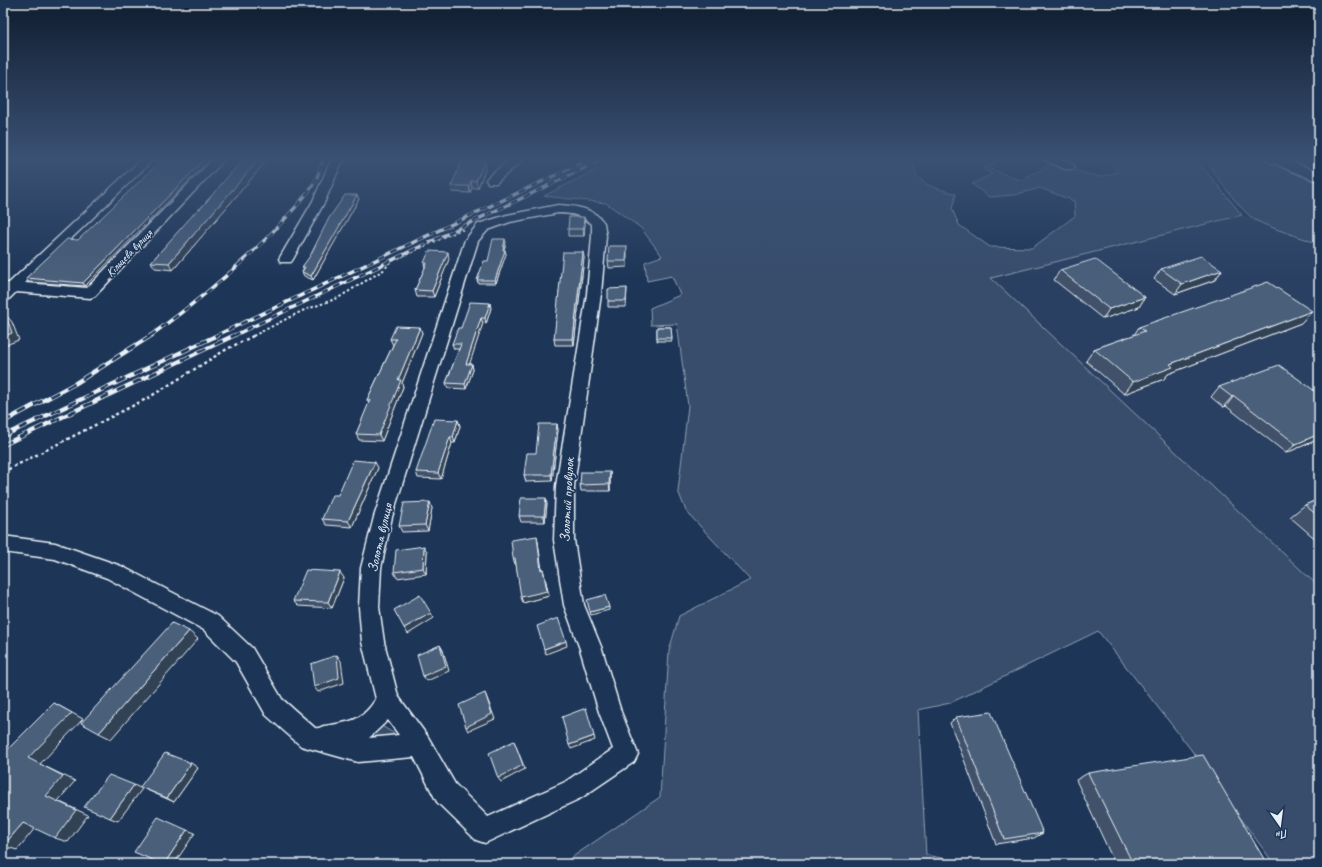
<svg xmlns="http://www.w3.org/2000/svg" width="1322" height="867" font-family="Caveat,sans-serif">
  <rect width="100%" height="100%" fill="#1d3557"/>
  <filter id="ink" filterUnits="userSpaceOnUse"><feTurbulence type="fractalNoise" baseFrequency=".025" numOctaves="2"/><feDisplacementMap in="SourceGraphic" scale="8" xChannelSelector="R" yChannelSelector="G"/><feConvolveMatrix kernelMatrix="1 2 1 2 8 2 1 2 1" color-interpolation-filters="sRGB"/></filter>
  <g filter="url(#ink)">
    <polygon fill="#2a4162" points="1242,215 1319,244 1319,587 991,278"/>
    <g fill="#374d6c" stroke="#909fb2">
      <path d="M619,158H912C916,164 914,170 917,176C924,187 945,190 956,194L952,209L959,225L990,247L1032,248L1075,216L1074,201L1040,188L1014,195L989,197L972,184L992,174L982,169L1001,158H1005L988,168L1020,180L1052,164L1100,177L1117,172L1110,159L1085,164L1071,158H1195L1242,215L991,278L1319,587V864H1274L1189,747L1098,631L950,703L918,710L926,855L972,864H562L660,797L669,651L679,616L750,580L686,511L678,491L688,406L677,324L651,325L650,308L680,295L672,276L647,281L645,262L662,256L641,228L606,203L544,196Z"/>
      <path d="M1207,158H1265L1319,181V244C1298,236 1275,230 1255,220C1244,214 1210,171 1207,158Z"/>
      <polygon points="380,725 405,740 370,745 364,733"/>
    </g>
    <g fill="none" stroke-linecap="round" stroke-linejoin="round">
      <g stroke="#e8f1f8" stroke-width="3">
        <g id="minor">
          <polygon points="143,158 155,158 25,283 87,288 214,158 226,158 95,296 90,298 16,292 8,300 3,302 3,284 9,283"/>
          <polygon points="335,158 348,158 341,164 325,201 293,259 291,262 281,262 279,259 313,201 330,162"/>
          <polygon points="512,158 525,158 496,183 488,183 486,180 488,177"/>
          <path d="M1042,158C1053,157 1068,158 1075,167L1073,169H1065L1044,160Z"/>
          <path d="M558,205C575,206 594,208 604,223L606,236L601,294L574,486V540L584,605L602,649L621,712L638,754L634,762L581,798L485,843L476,840L437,802L414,757L358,762L301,746L266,715L236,662L204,630L107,578L55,559L3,552V536L55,543L121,566L218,616L252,648L282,699L315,728C319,729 320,727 324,726C350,722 361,722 376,699L362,642L359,607L361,568L374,517L465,240L478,224L507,215ZM558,213C571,213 582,215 592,224V236L587,294L556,486L554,540L564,605L580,649L599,712L613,749L565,782L488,817L455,784L428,737L398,696L384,642L379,607L381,568L392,517L478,241L488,230L510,222ZM388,720L399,735L369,738Z"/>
        </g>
      </g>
      <g stroke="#e8f1f8" stroke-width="3">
        <polygon id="major" points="1266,158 1285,158 1319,173 1319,182 1268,161"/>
      </g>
      <polyline stroke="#e8f1f8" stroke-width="2" stroke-dasharray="2.5 2.5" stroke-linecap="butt" points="253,336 302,311 338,298 385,269 390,262 460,230 464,230"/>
      <polyline stroke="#e8f1f8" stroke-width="2.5" stroke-dasharray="3 3" stroke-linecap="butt" points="3,472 148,398 227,349 255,335"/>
      <use href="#minor" fill="#1d3557" fill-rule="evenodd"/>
      <use href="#major" fill="#1d3557" fill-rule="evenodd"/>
      <g stroke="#e8f1f8" stroke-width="3.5">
        <g id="rail-far1">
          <path d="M150,336C208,294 264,247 309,191L316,180L324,158"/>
          <polyline points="215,336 592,158"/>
          <polyline points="233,336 606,158"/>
        </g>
      </g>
      <g stroke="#e8f1f8" stroke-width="4.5">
        <g id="rail">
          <polyline points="3,422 76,383 152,335"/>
          <polyline points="3,436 218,335"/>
          <polyline points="3,445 235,335"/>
        </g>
      </g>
      <use href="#rail-far1" stroke="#1d3557" stroke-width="2.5" stroke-dasharray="7" stroke-linecap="butt"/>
      <use href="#rail" stroke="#1d3557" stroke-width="3" stroke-dasharray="9" stroke-linecap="butt"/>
    </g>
    <g fill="#3f5169" stroke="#e8f1f8">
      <polygon points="244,158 269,158 173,270 155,268 151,262 200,209"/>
      <polygon points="485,161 486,167 478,188 472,188 470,193 452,192 451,186"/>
      <polygon points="359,199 313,280 304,276 302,272 304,269 302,267"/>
      <polygon points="584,217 585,223 584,236 568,236 568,229"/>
      <polygon points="78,240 85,286 28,282 26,278"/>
      <polygon points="506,242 504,250 505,250 506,254 496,283 478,283 477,280 488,261"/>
      <polygon points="583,252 584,258 574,345 555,345 554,339"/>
      <polygon points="627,253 627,267 609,268 608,261"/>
      <polygon points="449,259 434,297 417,297 415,290 425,268 424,263"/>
      <polygon points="1161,269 1222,270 1215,280 1175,294 1154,279"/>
      <polygon points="1060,270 1145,297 1139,307 1103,319 1054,280"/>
      <polygon points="627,288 626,307 608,307 608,301"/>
      <polygon points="491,308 486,324 483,323 469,364 472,364 473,370 466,389 448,388 446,383 459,349 454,349 452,344 461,328"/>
      <polygon points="1312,311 1301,323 1168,374 1164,379 1124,394 1086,361 1094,349 1134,335 1139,327"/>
      <polygon points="420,327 422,333 402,383 403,387 382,441 359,440 356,434 369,404 367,400 393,345 390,339"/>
      <polygon points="657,327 671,327 672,341 657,341"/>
      <polygon points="1219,387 1319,439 1286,453 1226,406 1223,407 1211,397"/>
      <polygon points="458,420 460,426 455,443 452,443 441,479 418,478 416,472"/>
      <polygon points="557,424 558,430 552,481 526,482 524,475"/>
      <polygon points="378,468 352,527 326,525 322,519 338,495"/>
      <polygon points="610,472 610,491 581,491 580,485"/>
      <polygon points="1319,499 1319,542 1290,517 1305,505"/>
      <polygon points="547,504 545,522 521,522 519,516"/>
      <polygon points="432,508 428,531 402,532 399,526"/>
      <polygon points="538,542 542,570 543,569 549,596 523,603 516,564 515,564 513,558"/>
      <polygon points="427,552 426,574 397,578 394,572"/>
      <polygon points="344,578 332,608 298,606 293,601"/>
      <polygon points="956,717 1043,833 1034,838 996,844 950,723"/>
      <polygon points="198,768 174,802 140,787"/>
      <polygon points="1088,773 1267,864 1115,864 1076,780"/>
    </g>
    <g fill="#334255" stroke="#e8f1f8">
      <polygon points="206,158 211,158 85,286 83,283"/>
      <polygon points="260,158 269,158 173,270 169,263"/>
      <polygon points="485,161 486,167 478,188 476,181"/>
      <polygon points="471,181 472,188 470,193 469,186"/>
      <polygon points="357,195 359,199 313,280 311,276"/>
      <polygon points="584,217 585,223 584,236 583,229"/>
      <polygon points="505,239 506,242 503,254 503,250"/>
      <polygon points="505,250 506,254 496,283 495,280"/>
      <polygon points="448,252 449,259 434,297 432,291"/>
      <polygon points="583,252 584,258 574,345 573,339"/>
      <polygon points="1222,270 1215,280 1175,294 1182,284"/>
      <polygon points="1145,297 1139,307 1103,319 1109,309"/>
      <polygon points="490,303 491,308 486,324 485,318"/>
      <polygon points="1312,311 1301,323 1168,374 1164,379 1124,394 1133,382 1170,364"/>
      <polygon points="6,315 12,322 19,340 3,346 3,337"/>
      <polygon points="481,318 483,323 468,369 466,364"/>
      <polygon points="420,327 422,333 402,383 403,387 382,441 379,435 398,380"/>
      <polygon points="472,364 473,370 466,389 465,384"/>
      <polygon points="1234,396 1226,406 1223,407 1232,397"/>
      <polygon points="458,420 460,426 455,443 453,437"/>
      <polygon points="557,424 558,430 552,481 551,475"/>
      <polygon points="1319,434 1319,439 1286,453 1296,444"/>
      <polygon points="450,437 452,443 441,479 438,473"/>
      <polygon points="375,462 378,468 352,527 348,521"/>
      <polygon points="610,472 610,491 609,484"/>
      <polygon points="546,498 547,504 545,522 544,516"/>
      <polygon points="430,502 432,508 428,531 425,525"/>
      <polygon points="537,536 538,542 542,576 541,570"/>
      <polygon points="424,546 427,552 426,574 423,568"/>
      <polygon points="543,569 549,596 523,603 521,597"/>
      <polygon points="340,572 344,578 332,608 328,602"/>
      <polygon points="609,607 609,610 591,615 590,612"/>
      <polygon points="431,613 434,618 408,634 404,628"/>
      <polygon points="189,631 198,639 111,739 99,733"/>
      <polygon points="566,641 567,646 546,654 544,649"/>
      <polygon points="440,645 443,650 449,671 427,681 423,676"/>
      <polygon points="337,655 341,661 344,683 318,692 314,687"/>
      <polygon points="485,693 487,698 495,719 468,731 466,727"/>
      <polygon points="54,703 83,719 40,764 75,781 58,801 88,815 68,842 55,838 46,796 28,758"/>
      <polygon points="594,736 595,740 571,749 569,745"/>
      <polygon points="514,741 525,769 501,782 498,778"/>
      <polygon points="191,763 198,768 174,802 167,798"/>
      <polygon points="134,785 142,789 118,821 110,818"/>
      <polygon points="23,823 36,827 17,850 3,846"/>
      <polygon points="187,830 195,833 174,864 164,864"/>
    </g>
    <g fill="#495e7a" stroke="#e8f1f8">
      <polygon points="164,158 206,158 83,283 26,278 67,239 78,240"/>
      <polygon points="244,158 260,158 169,263 151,262 198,209 200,209"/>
      <polygon points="462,160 485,161 476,181 471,181 469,186 451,186"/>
      <polygon points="345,195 357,195 311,276 302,272 305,267 302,267 310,256 329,218"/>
      <polygon points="569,217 584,217 583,229 568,229"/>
      <polygon points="493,239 505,239 503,250 505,250 495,280 477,280 484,261 488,261"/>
      <polygon points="609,246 627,246 626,261 608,261"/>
      <polygon points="429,251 448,252 432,291 415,290 427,263 424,263"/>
      <polygon points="563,252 583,252 573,339 554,339"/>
      <polygon points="1201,256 1222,270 1182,284 1161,269"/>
      <polygon points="1095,259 1145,297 1109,309 1060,270"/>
      <polygon points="1268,282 1312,311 1170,364 1173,367 1133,382 1094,349 1145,331 1139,327"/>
      <polygon points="627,288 626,301 608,301 608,289"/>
      <polygon points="470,302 490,303 485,318 481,318 466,364 472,364 465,384 446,383 461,344 452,344 458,328 461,328"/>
      <polygon points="6,315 12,333 3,337 3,316"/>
      <polygon points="396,326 420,327 398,380 401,380 379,435 356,434 370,400 367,400 396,339 390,339"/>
      <polygon points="657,327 671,327 672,338 657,338"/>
      <polygon points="1279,365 1319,394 1319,434 1296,444 1234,396 1232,397 1219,387"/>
      <polygon points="434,419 458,420 453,437 450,437 438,473 416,472"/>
      <polygon points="539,424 557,424 551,475 524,475 527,453 536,453"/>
      <polygon points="353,460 375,462 348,521 322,519 332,495 338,495"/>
      <polygon points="581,472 610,472 609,484 580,485"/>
      <polygon points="521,498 546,498 544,516 519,516"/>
      <polygon points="1319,499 1319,517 1305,505"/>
      <polygon points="430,502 425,525 399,526 404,503"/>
      <polygon points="537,536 541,570 543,569 547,591 521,597 515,558 513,558 511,540"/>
      <polygon points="424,546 423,568 394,572 396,550"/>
      <polygon points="306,570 340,572 328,602 293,601"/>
      <polygon points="420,595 431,613 404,628 394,610"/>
      <polygon points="605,595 609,607 590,612 587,600"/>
      <polygon points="558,618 566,641 544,649 537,626"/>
      <polygon points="172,623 189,631 99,733 81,723"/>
      <polygon points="440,645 446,666 423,676 417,655"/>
      <polygon points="337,655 339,678 314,687 311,664"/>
      <polygon points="485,693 492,714 466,727 459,705"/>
      <polygon points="54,703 72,713 28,758 63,776 46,796 76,810 55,838 23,823 3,846 3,754"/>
      <polygon points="586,708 594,736 569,745 562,717"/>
      <polygon points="991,712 1043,833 1004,839 956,717"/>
      <polygon points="514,741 523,765 498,778 489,753"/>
      <polygon points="165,753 191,763 167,798 140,787"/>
      <polygon points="1203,755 1267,864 1133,864 1088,773"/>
      <polygon points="109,775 134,785 110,818 84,807"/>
      <polygon points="158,817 187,830 164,864 162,864 134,852"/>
    </g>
  </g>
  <linearGradient id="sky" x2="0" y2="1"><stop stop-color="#101d30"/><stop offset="0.57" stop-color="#3a5174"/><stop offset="1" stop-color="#3a5174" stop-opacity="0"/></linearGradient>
  <rect width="1322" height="279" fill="url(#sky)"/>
  <g text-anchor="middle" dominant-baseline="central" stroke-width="3.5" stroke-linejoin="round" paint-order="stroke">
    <g font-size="12" fill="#e8f1f8" stroke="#1d3557">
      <text transform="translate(129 253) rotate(-46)">Кільцева вулиця</text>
    </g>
    <g font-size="14" fill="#e8f1f8" stroke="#1d3557">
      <text transform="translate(567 500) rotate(-87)">Золотий провулок</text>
      <text transform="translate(380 538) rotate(-77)">Золота вулиця</text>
    </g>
  </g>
  <rect width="1322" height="867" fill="none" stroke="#1d3557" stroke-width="16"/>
  <rect x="8" y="8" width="1306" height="851" fill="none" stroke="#e8f1f8" stroke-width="1.5" filter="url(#ink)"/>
  <g transform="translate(1280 825) rotate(166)" stroke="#1d3557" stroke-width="3" paint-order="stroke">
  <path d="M0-3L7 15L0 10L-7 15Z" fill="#e8f1f8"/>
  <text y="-6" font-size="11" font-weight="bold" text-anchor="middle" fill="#e8f1f8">Пн</text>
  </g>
</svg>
